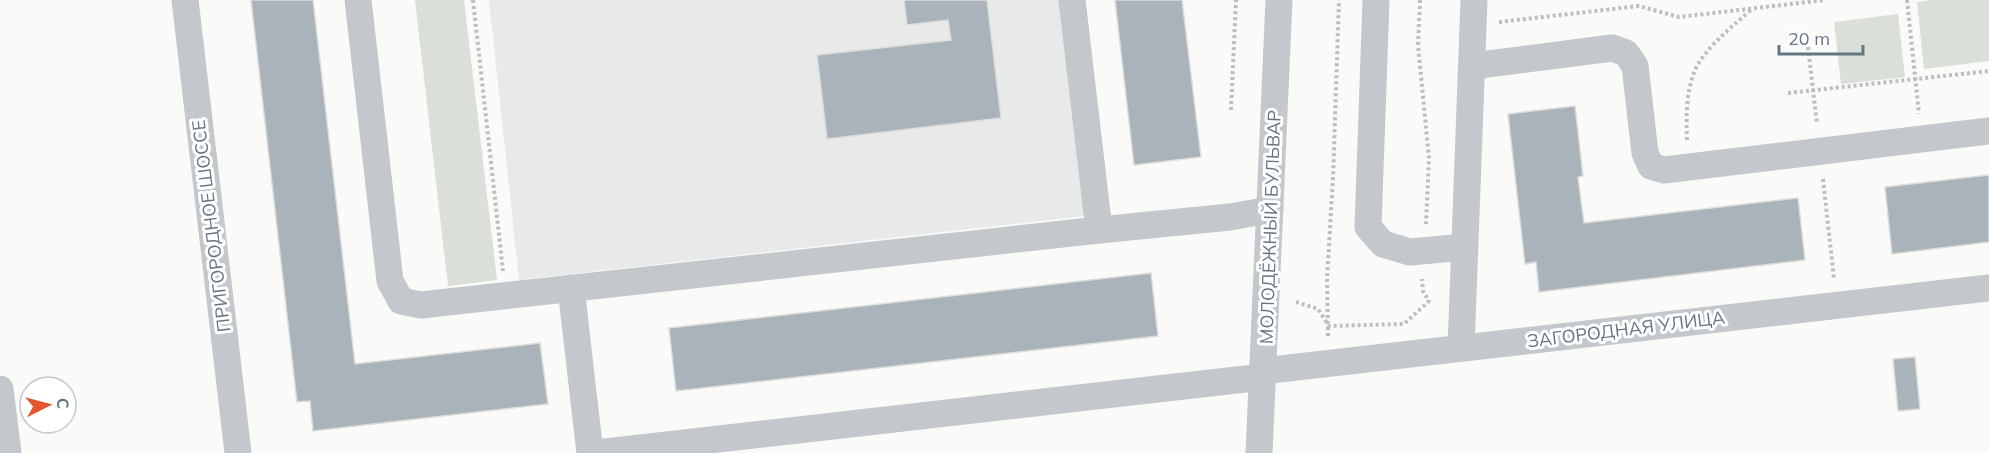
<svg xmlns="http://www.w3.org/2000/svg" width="1989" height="453" font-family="Mulish,sans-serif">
  <rect width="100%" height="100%" fill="#fafaf8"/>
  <polygon fill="#e8e9e9" points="489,0 1059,0 1085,216 519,280"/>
  <g fill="#dadfd7">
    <polygon points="415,0 464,0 497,280 448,286"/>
    <polygon points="1933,0 1989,0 1989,61 1924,69 1917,2"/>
    <polygon points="1898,14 1905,77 1841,84 1834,22"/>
  </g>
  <g fill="#aab3b9" stroke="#dcdcda" stroke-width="1.5">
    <polygon points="251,0 313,0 355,364 540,343 548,404 313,431 310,401 297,402"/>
    <polygon points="904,0 987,0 1001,118 827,139 817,55 951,40 948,20 907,25"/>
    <polygon points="1115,0 1182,0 1201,157 1134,165"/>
    <polygon points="1575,106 1583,176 1578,177 1584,223 1798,198 1805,260 1539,292 1536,262 1525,264 1508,114"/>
    <polygon points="1989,175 1989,242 1892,254 1885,187"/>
    <polygon points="1151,273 1158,336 676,391 669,328"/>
    <polygon points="1915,357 1920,409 1898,411 1893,359"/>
  </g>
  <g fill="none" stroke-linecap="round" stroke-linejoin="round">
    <g stroke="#bbbfc2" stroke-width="4" stroke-dasharray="3 3" stroke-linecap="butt">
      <polyline points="473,0 503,271"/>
      <polyline points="1420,0 1418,45 1429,158 1426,224"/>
      <polyline points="1907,0 1919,114"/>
      <polyline points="1499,22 1639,6 1679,17 1825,0"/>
      <polyline points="1808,47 1817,124"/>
      <polyline points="1788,93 1989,71"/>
      <polyline points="1231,110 1236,0"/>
      <path d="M1687,140C1686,117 1686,92 1695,70C1705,48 1734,25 1752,9"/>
      <polyline points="1823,179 1834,279"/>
      <polyline points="1296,302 1318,309 1329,326 1404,324 1429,301 1423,291 1422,279"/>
      <polyline points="1328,336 1327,278 1333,179 1339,0"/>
    </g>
    <g stroke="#c3c8cc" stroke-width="27">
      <polyline points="185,0 238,453"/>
      <polyline points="358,0 390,281 401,301 421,305 1099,230"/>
      <polyline points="1072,0 1099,230 1230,217 1270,210"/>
      <polyline points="1376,0 1368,227 1383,244 1410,252 1465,247"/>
      <polyline points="1472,66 1612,48 1626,53 1635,66 1645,153 1651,166 1664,170 1989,131"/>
      <polyline points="571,288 590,453"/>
      <polyline points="1461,348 1474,0"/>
      <polyline points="1263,371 1989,288"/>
      <polyline points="0,389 8,453"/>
      <polyline points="596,453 1263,377"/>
      <polyline points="1259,453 1279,0"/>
    </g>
  </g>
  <g text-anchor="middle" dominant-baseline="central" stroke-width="6" stroke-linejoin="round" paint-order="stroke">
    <g font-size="18" fill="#657683" stroke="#fff">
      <text transform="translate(211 226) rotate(-97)">ПРИГОРОДНОЕ ШОССЕ</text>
      <text transform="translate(1270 227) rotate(-88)">МОЛОДЁЖНЫЙ БУЛЬВАР</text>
      <text transform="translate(1626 329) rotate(-7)">ЗАГОРОДНАЯ УЛИЦА</text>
    </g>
  </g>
  <g transform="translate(48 405) rotate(84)"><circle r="28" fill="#ffffff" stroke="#c1c8cd" stroke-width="1.5"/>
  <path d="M0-4.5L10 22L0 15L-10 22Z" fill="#e4572e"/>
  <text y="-9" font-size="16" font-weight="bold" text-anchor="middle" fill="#657683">С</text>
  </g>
  <path d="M1779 45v9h84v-9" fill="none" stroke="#657683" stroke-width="3"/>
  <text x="1788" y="45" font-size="18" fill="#657683" stroke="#ffffff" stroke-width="4.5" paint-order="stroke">20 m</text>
</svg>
